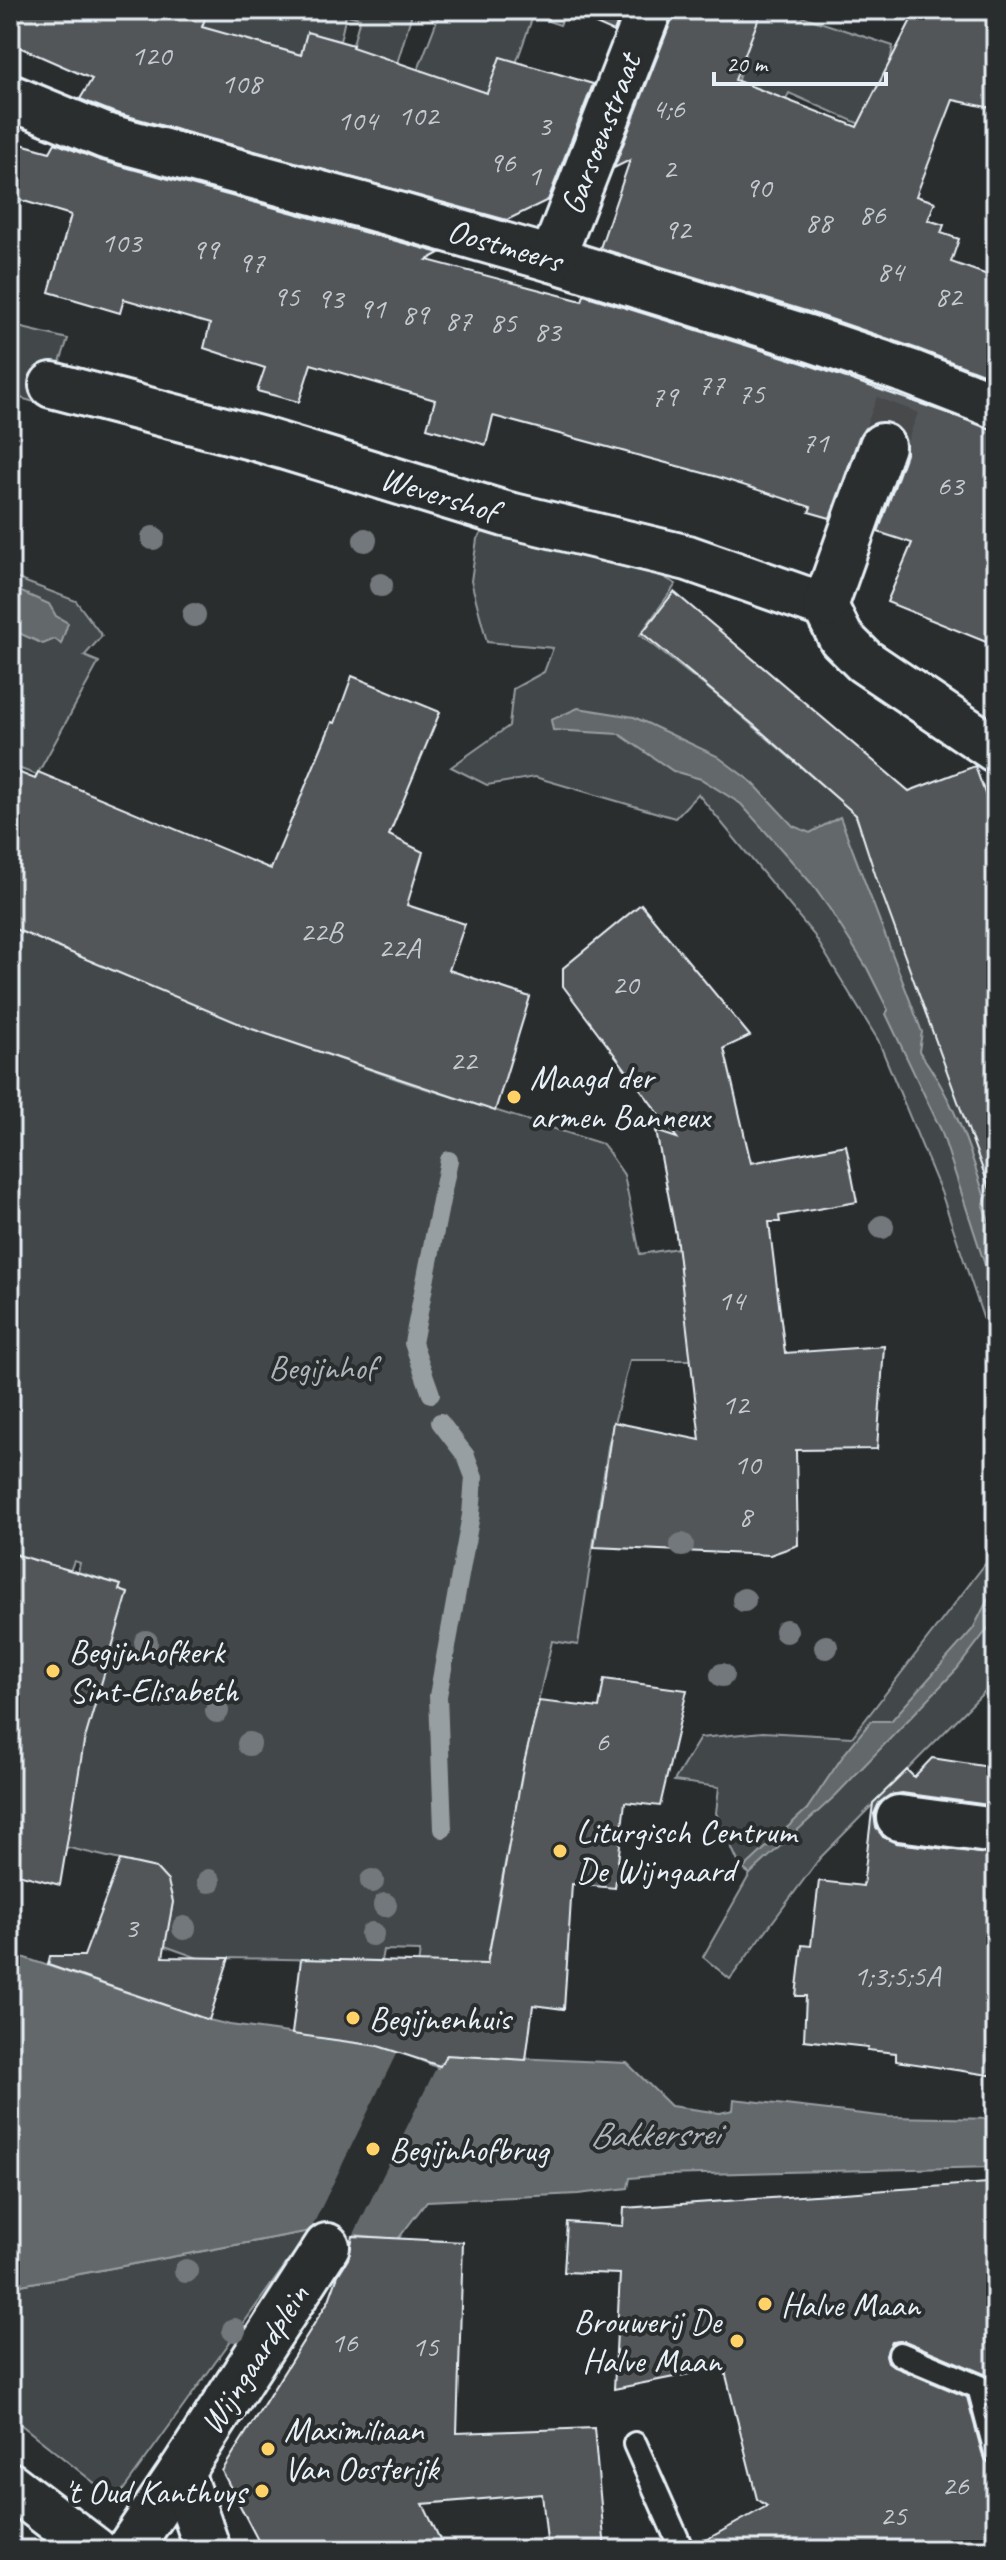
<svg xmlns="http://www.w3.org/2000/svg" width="1006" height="2560" font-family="Caveat,sans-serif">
  <rect width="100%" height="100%" fill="#2a2d2e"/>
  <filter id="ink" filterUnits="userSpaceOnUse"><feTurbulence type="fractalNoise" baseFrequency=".0125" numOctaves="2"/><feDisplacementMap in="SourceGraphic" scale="16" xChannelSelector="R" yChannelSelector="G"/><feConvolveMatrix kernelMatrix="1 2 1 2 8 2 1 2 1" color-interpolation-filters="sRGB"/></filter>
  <g filter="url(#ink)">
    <g fill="#424648" stroke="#959ca0" stroke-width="2">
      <polygon points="186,10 413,10 390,87 345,74 360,18 346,15 340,41 307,33 301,55 239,37 200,30"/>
      <polygon points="441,10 559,10 566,12 560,25 533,16 505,94 493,95 418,70"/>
      <polygon points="758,10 783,10 893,46 878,132 789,93 785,102 736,87"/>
      <polygon points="10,325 68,339 45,405 10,395"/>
      <polygon points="492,520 649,569 676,584 640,635 724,701 855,814 996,1206 996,1356 941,1192 878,1040 814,935 698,794 675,818 535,777 487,785 451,767 509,726 513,689 544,672 553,648 487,642 471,581 477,539"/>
      <polygon points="10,576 76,601 102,636 84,656 99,662 37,775 10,765"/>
      <path d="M10,927L252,1028L408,1083L603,1144L624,1175L640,1254L678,1248L692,1360H630L608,1447L578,1645L552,1641C524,1762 499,1885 480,2008L413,2002L420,1951L383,1950L381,1961L226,1958L223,1967L162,1945C172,1908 184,1894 150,1867L10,1834V1809L88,1698L97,1700L99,1695L90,1692L113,1644L118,1596L126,1599L128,1594L119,1590L120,1585L78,1572L80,1563L74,1561L70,1571L10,1552Z"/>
      <polygon points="996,1550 996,1680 820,1858 730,1979 703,1957 750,1874 740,1866 716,1813 719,1787 674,1781 700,1738 763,1732 852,1737"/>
      <polygon points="310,2231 116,2500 10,2416 10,2287"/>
    </g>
    <g fill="#63686b" stroke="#989fa3" stroke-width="2">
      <polygon points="10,587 49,604 56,616 68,623 61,644 55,639 43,644 10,629"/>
      <path d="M578,708L634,717L717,756L753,783L793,826L810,833L840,817L922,1032L919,1051C953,1099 967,1139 984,1195H988L983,1206L996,1239V1299L941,1130L886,1014L888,1010L867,968L829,908L811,883L741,804L701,779L673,771L619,734L553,730L551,720Z"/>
      <polygon points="996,1583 996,1618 957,1669 836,1795 750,1874 743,1869 807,1809 845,1753 871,1721 891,1721 973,1629"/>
      <polygon points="10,1953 209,2020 230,2025 396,2048 438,2068 446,2055 627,2063 671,2106 720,2113 733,2110 734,2099 888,2117 996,2119 996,2167 663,2175 630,2178 628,2188 578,2194 427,2201 398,2239 310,2231 10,2287"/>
    </g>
    <polygon fill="#2a2d2e" points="397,2052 436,2068 353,2236 310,2231"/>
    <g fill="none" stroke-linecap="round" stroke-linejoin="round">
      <g stroke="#989fa3" stroke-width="18">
        <polyline points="431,1394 413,1343 449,1160"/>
        <polyline points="440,1422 466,1456 474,1477 471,1515 438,1696 443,1829"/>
      </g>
    </g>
    <g fill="#535759" stroke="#e8f1f8" stroke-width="2">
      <polygon points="10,10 208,10 202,27 301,55 307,32 353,45 352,47 487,93 500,57 593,84 548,200 507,220 113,112 80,99 92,79 10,43"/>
      <polygon points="564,10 622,10 614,32"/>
      <polygon points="673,10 762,10 735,80 857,127 916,10 996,10 996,109 953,100 916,196 935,202 928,220 944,225 941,233 959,239 951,262 996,278 996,379 918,349 819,315 600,248 630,160 614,168 672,19"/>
      <polygon points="10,141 50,152 55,143 99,160 440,253 427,260 582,301 584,295 803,363 996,430 996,646 887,602 912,543 878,532 906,454 906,441 901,430 891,423 877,422 865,428 859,437 830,518 809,512 811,507 718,477 493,416 486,445 427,428 435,400 311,364 299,402 257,391 265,368 204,348 210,324 124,299 120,313 49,292 71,215 10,197"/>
      <polygon points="674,592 909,791 975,766 996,824 996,1188 990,1189 877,880 856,815 756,727 642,633"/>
      <polygon points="352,676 440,712 389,835 423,852 407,905 465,924 449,970 530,997 495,1111 252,1029 10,927 10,769 35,779 38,772 271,869 332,722 335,723"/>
      <polygon points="641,904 750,1036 724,1048 751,1163 846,1145 857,1202 779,1216 780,1222 769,1222 785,1353 884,1346 877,1449 796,1450 798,1545 770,1555 594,1547 613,1422 700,1440 676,1235 656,1131 677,1138 563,986 563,968"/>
      <polygon points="10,1553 121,1585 119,1590 128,1593 84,1742 60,1885 10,1872"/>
      <polygon points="604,1679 687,1690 660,1806 625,1802 615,1888 572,1884 564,2009 533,2005 526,2060 446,2055 440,2066 378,2046 292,2034 301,1959 487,1964 524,1763 539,1701 599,1708"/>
      <polygon points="932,1758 996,1768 996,1806 902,1793 890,1795 879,1803 874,1814 876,1827 883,1837 896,1843 996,1855 996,2076 896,2061 896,2053 867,2050 868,2047 804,2040 806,1996 796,1996 802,1945 811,1946 819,1881 863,1886 873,1803 907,1770 914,1777"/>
      <polygon points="120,1860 156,1868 168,1881 173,1902 163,1957 229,1958 209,2020 48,1965 50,1956 84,1956"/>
      <polygon points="988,2183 990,2203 996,2202 996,2397 992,2383 985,2374 905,2341 892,2342 886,2355 888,2362 895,2367 967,2397 983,2456 987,2462 996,2466 996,2550 696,2550 695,2546 767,2506 757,2499 724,2367 614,2389 620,2274 564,2272 567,2222 623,2226 624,2208"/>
      <polygon points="353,2236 463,2242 457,2433 594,2428 605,2550 548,2550 542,2494 423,2504 445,2550 263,2550 222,2471 329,2300 338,2275 348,2259"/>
    </g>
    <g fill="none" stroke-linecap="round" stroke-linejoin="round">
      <polyline stroke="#464a4c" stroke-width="44" stroke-dasharray="44 22" stroke-linecap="butt" points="882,446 898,404"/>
      <g stroke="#e8f1f8" stroke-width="28">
        <g id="lane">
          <polyline points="900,2354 979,2387 996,2452"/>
          <polyline points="635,2444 682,2550"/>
        </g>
      </g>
      <g stroke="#e8f1f8" stroke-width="50">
        <g id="street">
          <polyline points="10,97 105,136 362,205 552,259 811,339 909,372 996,406"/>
          <polyline points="552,259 649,10"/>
          <polyline points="52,385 259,439 505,514 688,558 825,606 841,638 864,661 996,750"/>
          <polyline points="825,606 882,446"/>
          <polyline points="899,1818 996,1831"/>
          <polyline points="10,2485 95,2550"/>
          <polyline points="128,2550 181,2472"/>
          <polyline points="208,2550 181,2472 327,2246"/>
        </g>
      </g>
      <use href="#lane" stroke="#2a2d2e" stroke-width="22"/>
      <use href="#street" stroke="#2a2d2e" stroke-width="44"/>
    </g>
    <g fill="#73787b">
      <circle cx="153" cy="538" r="12"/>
      <circle cx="365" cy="540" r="12"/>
      <circle cx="381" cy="585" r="12"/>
      <circle cx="194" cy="615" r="12"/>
      <circle cx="882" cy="1227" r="12"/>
      <circle cx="682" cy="1545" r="12"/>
      <circle cx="744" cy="1600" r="12"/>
      <circle cx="786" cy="1631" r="12"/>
      <circle cx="146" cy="1642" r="12"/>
      <circle cx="826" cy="1647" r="12"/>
      <circle cx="722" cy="1675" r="12"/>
      <circle cx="217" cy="1711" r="12"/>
      <circle cx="249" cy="1744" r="12"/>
      <circle cx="209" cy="1881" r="12"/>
      <circle cx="372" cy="1881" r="12"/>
      <circle cx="385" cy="1905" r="12"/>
      <circle cx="184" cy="1928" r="12"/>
      <circle cx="372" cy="1934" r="12"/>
      <circle cx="186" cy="2271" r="12"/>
      <circle cx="234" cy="2330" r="12"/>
    </g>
  </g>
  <g fill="#ffd166" stroke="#2a2d2e" stroke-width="3">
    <circle cx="514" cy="1097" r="8"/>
    <circle cx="53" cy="1671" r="8"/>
    <circle cx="560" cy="1851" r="8"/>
    <circle cx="353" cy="2018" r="8"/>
    <circle cx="373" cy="2149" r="8"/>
    <circle cx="765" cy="2304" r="8"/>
    <circle cx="737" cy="2341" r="8"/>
    <circle cx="268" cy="2449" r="8"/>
    <circle cx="262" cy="2491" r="8"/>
  </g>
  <g text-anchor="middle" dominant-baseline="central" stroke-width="8" stroke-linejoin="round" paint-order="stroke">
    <g font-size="30" fill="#c3cad0">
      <text x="151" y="55">120</text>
      <text x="241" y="83">108</text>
      <text x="668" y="108">4;6</text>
      <text x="418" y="115">102</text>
      <text x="357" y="120">104</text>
      <text x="544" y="125">3</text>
      <text x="502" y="162">96</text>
      <text x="669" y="168">2</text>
      <text x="534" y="175">1</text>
      <text x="758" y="187">90</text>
      <text x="872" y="214">86</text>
      <text x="818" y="222">88</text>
      <text x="677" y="229">92</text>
      <text x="121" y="242">103</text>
      <text x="205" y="249">99</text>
      <text x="251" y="262">97</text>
      <text x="890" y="271">84</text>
      <text x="286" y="296">95</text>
      <text x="948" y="296">82</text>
      <text x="330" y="298">93</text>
      <text x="372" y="308">91</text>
      <text x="415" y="314">89</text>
      <text x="458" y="320">87</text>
      <text x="503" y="322">85</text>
      <text x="547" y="331">83</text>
      <text x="711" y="384">77</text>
      <text x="751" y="393">75</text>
      <text x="664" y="396">79</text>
      <text x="815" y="442">71</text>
      <text x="950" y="485">63</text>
      <text x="321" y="931">22B</text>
      <text x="399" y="947">22A</text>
      <text x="625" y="984">20</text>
      <text x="463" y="1060">22</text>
      <text x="731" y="1300">14</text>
      <text x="735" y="1404">12</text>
      <text x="747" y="1464">10</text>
      <text x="745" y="1516">8</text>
      <text x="602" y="1741">6</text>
      <text x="131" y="1927">3</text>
      <text x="897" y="1975">1;3;5;5A</text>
      <text x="344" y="2342">16</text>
      <text x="425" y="2346">15</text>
      <text x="955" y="2485">26</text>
      <text x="893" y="2515">25</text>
    </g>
    <g font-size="34" fill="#e8f1f8" stroke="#2a2d2e">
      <text transform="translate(600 134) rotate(-69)">Garsoenstraat</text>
      <text transform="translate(505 245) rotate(16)">Oostmeers</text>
      <text transform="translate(439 494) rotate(17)">Wevershof</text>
      <text transform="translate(254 2359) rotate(-57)">Wijngaardplein</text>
    </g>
    <g font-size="34" fill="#e8f1f8" stroke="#2a2d2e" text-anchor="start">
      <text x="530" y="1077">Maagd der<tspan x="530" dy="39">armen Banneux</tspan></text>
      <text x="69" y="1651">Begijnhofkerk<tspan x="69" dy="39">Sint-Elisabeth</tspan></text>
      <text x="576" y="1831">Liturgisch Centrum<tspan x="576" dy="39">De Wijngaard</tspan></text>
      <text x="369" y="2018">Begijnenhuis</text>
      <text x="389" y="2149">Begijnhofbrug</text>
      <text x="781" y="2304">Halve Maan</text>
      <text x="721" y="2321" text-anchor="end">Brouwerij De<tspan x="721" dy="39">Halve Maan</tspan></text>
      <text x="284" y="2429">Maximiliaan<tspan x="284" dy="39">Van Oosterijk</tspan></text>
      <text x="246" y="2491" text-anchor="end">'t Oud Kanthuys</text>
    </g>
    <g font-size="34" fill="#aeb5ba" stroke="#2a2d2e">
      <text x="322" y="1367">Begijnhof</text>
    </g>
    <g font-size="36" font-style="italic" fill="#acb3b9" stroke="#2a2d2e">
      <text transform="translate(654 2134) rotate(-1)">Bakkersrei</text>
    </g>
  </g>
  <rect width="1006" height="2560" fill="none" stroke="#2a2d2e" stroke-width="40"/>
  <rect x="20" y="20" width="966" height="2520" fill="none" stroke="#e8f1f8" stroke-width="3" filter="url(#ink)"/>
  <path d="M714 72v12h172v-12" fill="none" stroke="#e8f1f8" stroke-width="4"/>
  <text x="726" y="72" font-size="24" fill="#e8f1f8" stroke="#2a2d2e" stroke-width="6" paint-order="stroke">20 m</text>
</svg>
